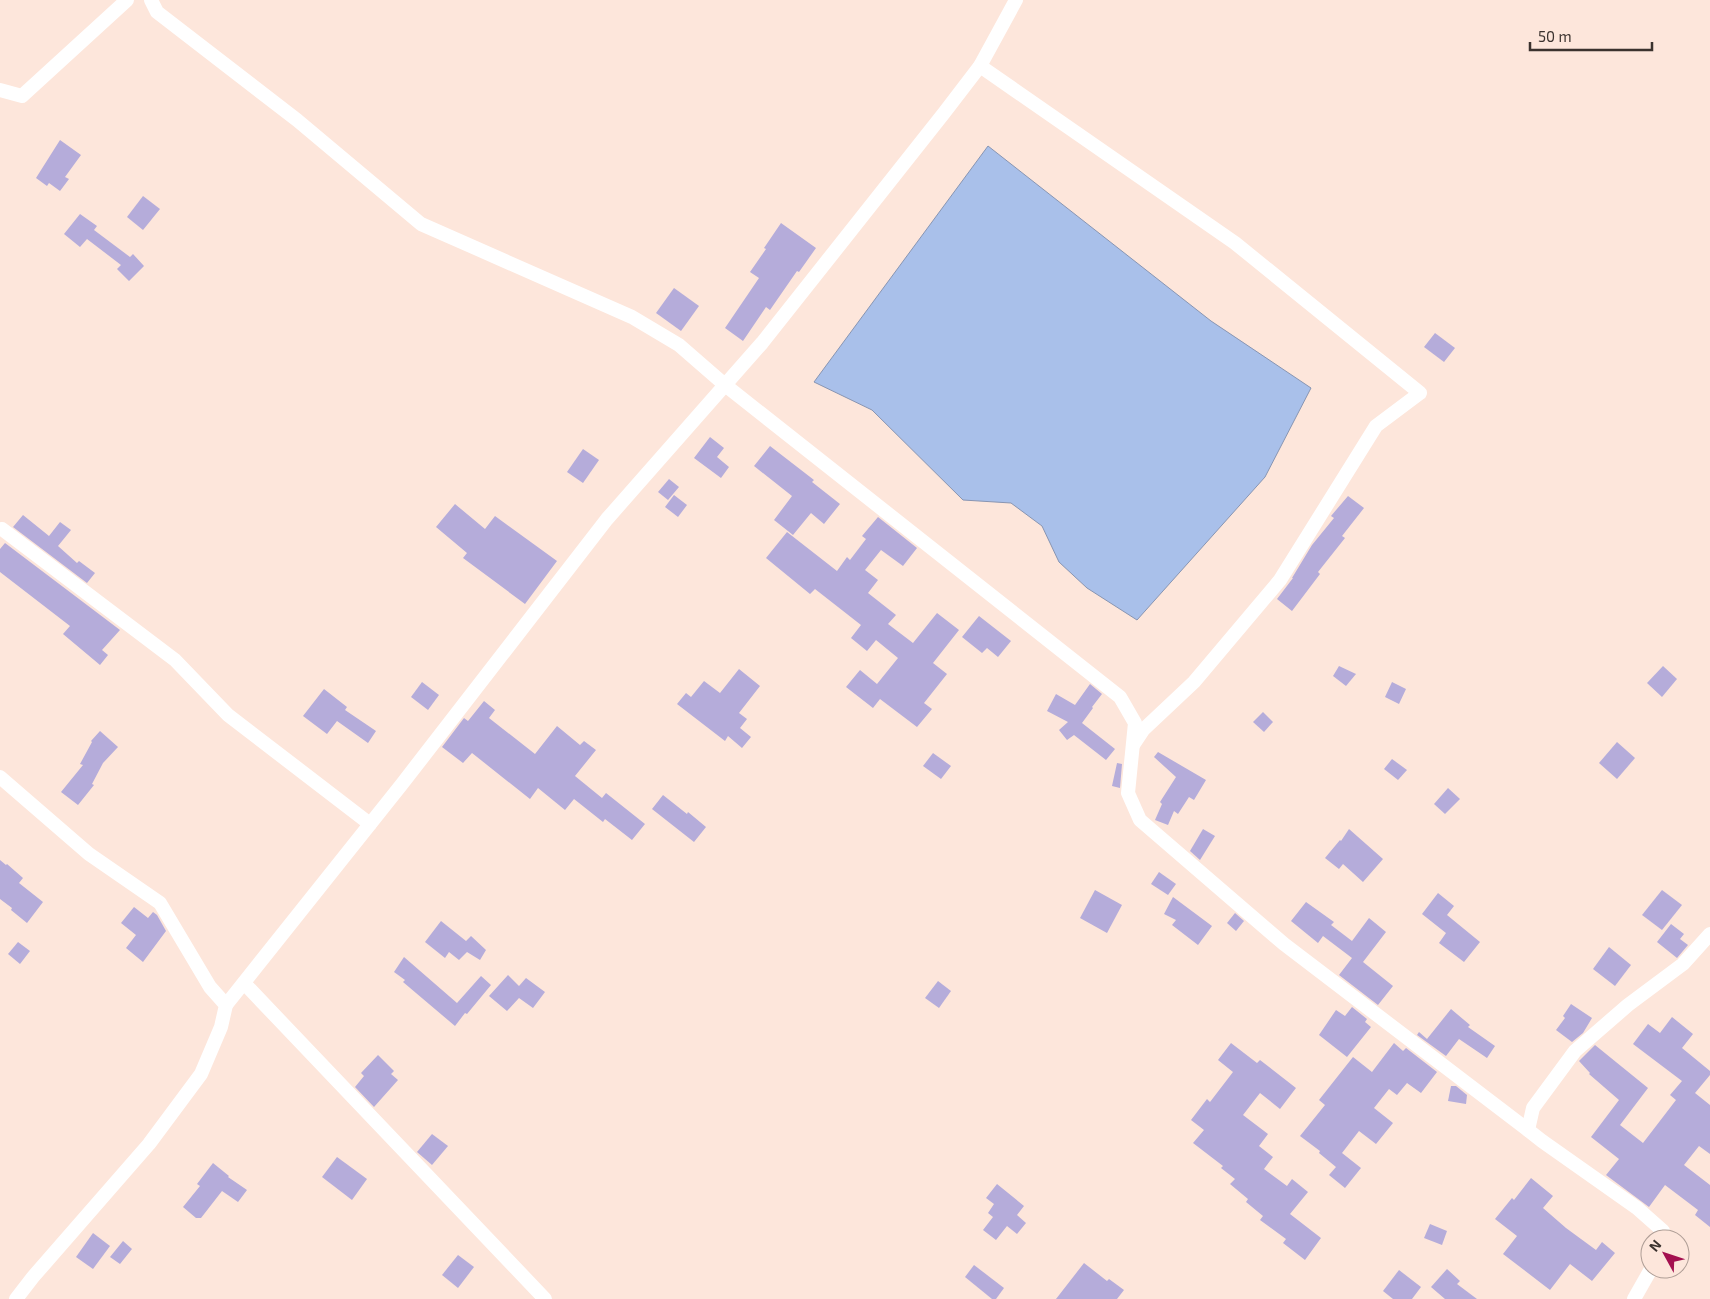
<svg xmlns="http://www.w3.org/2000/svg" width="1710" height="1299" font-family="'Exo 2',sans-serif">
  <rect width="100%" height="100%" fill="#fde6db"/>
  <polygon fill="#a9c0ea" stroke="#8895b2" points="988,146 1211,321 1311,388 1265,477 1137,620 1087,588 1059,562 1042,526 1011,503 963,500 872,410 814,382"/>
  <g fill="#b5acda">
    <polygon points="60,140 81,155 65,177 69,179 60,191 49,183 47,186 36,178"/>
    <polygon points="143,196 160,209 143,230 127,217"/>
    <polygon points="80,214 97,226 94,230 130,257 133,254 144,266 129,281 117,269 121,265 87,239 80,247 64,234"/>
    <polygon points="781,223 816,248 799,272 797,271 770,310 766,307 743,341 725,328 759,278 750,272 766,249 764,248"/>
    <polygon points="674,288 699,306 681,331 656,313"/>
    <polygon points="1435,333 1455,348 1444,362 1424,347"/>
    <polygon points="710,437 724,448 717,457 729,467 721,478 694,458"/>
    <polygon points="770,446 814,480 812,482 840,504 824,524 811,513 793,535 774,520 792,496 754,466"/>
    <polygon points="583,449 599,460 583,483 567,472"/>
    <polygon points="669,479 679,487 668,500 658,492"/>
    <polygon points="674,495 687,505 678,517 665,507"/>
    <polygon points="1348,496 1364,508 1342,536 1345,538 1318,572 1320,574 1292,611 1277,599 1293,578 1292,578 1312,545 1334,518 1331,516"/>
    <polygon points="455,504 485,529 495,516 557,561 525,604 463,558 467,553 436,527"/>
    <polygon points="23,515 49,536 60,522 71,530 58,546 77,563 79,561 95,573 87,583 13,527"/>
    <polygon points="878,517 917,548 903,566 881,550 865,570 878,580 868,593 896,615 888,624 913,643 937,613 959,630 933,663 947,674 924,703 932,709 917,727 880,699 873,708 846,687 860,670 877,684 898,658 876,640 867,651 851,638 861,625 815,589 810,594 766,558 787,532 837,571 847,557 850,560 866,539 862,536"/>
    <polygon points="5,543 120,630 102,650 108,655 100,665 63,634 70,626 0,572 0,549"/>
    <polygon points="979,616 1011,641 998,657 987,648 982,653 962,637"/>
    <polygon points="1339,666 1356,674 1346,686 1333,676"/>
    <polygon points="1663,666 1677,679 1662,697 1647,683"/>
    <polygon points="739,669 760,686 739,713 747,719 740,728 751,737 742,748 728,736 725,741 677,704 686,693 691,697 704,681 720,693"/>
    <polygon points="422,682 439,695 428,710 411,697"/>
    <polygon points="1392,682 1406,689 1399,704 1385,697"/>
    <polygon points="1090,684 1102,694 1092,707 1093,708 1082,723 1115,749 1106,760 1074,735 1067,740 1059,730 1068,722 1047,711 1056,694 1075,705"/>
    <polygon points="324,689 347,707 345,710 376,731 368,743 337,721 327,734 303,716"/>
    <polygon points="484,701 495,710 489,718 535,754 557,726 580,745 584,741 596,750 575,776 602,798 606,793 645,824 632,840 605,819 603,822 574,799 565,810 538,788 530,799 472,753 463,763 442,747 464,718 468,721"/>
    <polygon points="1263,712 1273,722 1264,732 1253,722"/>
    <polygon points="100,731 118,747 103,763 92,784 94,785 78,805 61,792 83,765 80,764 92,742 91,741"/>
    <polygon points="1617,742 1635,758 1617,779 1599,763"/>
    <polygon points="1158,752 1206,780 1194,800 1189,797 1178,814 1174,811 1168,825 1155,820 1162,804 1160,802 1176,777 1154,757"/>
    <polygon points="933,753 951,766 941,779 923,766"/>
    <polygon points="1392,759 1407,770 1398,780 1384,769"/>
    <polygon points="1117,763 1122,764 1120,788 1112,786"/>
    <polygon points="1448,788 1460,799 1445,814 1434,804"/>
    <polygon points="663,795 687,814 688,812 706,827 694,842 652,809"/>
    <polygon points="1203,829 1215,836 1200,860 1190,851"/>
    <polygon points="1349,829 1383,859 1363,882 1343,864 1339,869 1325,858 1340,840 1341,841"/>
    <polygon points="0,860 6,865 7,864 23,878 19,883 43,902 27,923 11,910 12,908 0,899"/>
    <polygon points="1159,872 1176,884 1168,895 1151,884"/>
    <polygon points="1095,890 1122,905 1107,933 1080,918"/>
    <polygon points="1662,890 1682,905 1662,930 1642,915"/>
    <polygon points="1438,893 1454,906 1447,915 1480,942 1464,962 1439,943 1446,933 1422,914"/>
    <polygon points="1173,897 1212,926 1198,945 1172,925 1176,920 1164,914"/>
    <polygon points="1306,902 1334,922 1331,925 1352,941 1369,918 1386,932 1363,962 1393,986 1378,1005 1339,975 1352,958 1323,936 1318,943 1291,921"/>
    <polygon points="134,907 148,918 153,912 157,915 166,931 143,962 126,948 136,935 121,923"/>
    <polygon points="1235,913 1244,921 1236,931 1227,923"/>
    <polygon points="441,921 466,941 471,936 486,950 480,960 467,952 459,960 449,952 445,958 425,942"/>
    <polygon points="1671,924 1684,934 1680,939 1688,945 1677,958 1657,942"/>
    <polygon points="18,942 30,951 20,964 8,954"/>
    <polygon points="1609,947 1631,965 1615,986 1593,969"/>
    <polygon points="404,957 457,1003 481,976 491,985 467,1014 465,1013 455,1026 403,982 405,980 394,972"/>
    <polygon points="508,975 519,986 526,978 545,992 533,1008 519,998 507,1011 489,996"/>
    <polygon points="938,981 951,991 939,1008 925,998"/>
    <polygon points="1571,1004 1592,1018 1583,1033 1572,1042 1556,1030 1565,1018 1563,1016"/>
    <polygon points="1352,1007 1367,1019 1365,1022 1371,1027 1347,1057 1319,1035 1336,1010 1345,1016"/>
    <polygon points="1451,1009 1470,1025 1468,1027 1495,1046 1487,1058 1459,1039 1446,1056 1417,1035 1419,1032 1427,1039"/>
    <polygon points="1672,1017 1693,1034 1682,1048 1710,1071 1710,1075 1695,1093 1710,1105 1710,1154 1699,1146 1684,1165 1710,1185 1710,1227 1695,1215 1698,1210 1665,1185 1649,1207 1614,1181 1606,1175 1619,1159 1591,1137 1619,1100 1589,1074 1590,1073 1579,1061 1595,1045 1648,1088 1620,1125 1643,1143 1676,1100 1670,1095 1682,1081 1633,1044 1648,1024 1660,1033"/>
    <polygon points="1231,1043 1257,1063 1260,1060 1296,1088 1280,1109 1260,1093 1243,1115 1268,1134 1259,1146 1273,1157 1264,1169 1287,1186 1292,1179 1308,1192 1290,1214 1321,1238 1305,1260 1283,1243 1286,1239 1260,1220 1263,1216 1246,1202 1248,1199 1230,1184 1235,1179 1221,1168 1223,1166 1193,1143 1204,1130 1191,1120 1207,1099 1210,1102 1233,1072 1218,1060"/>
    <polygon points="1394,1043 1403,1051 1406,1048 1437,1072 1421,1093 1407,1083 1397,1095 1389,1089 1374,1108 1393,1123 1376,1144 1359,1131 1342,1153 1361,1168 1345,1188 1329,1175 1336,1167 1319,1153 1320,1151 1300,1136 1325,1105 1319,1100 1353,1057 1372,1072"/>
    <polygon points="378,1055 394,1071 391,1074 398,1080 374,1107 355,1087 364,1076 361,1073"/>
    <polygon points="1451,1086 1456,1086 1467,1095 1466,1104 1448,1101"/>
    <polygon points="432,1134 448,1146 432,1165 417,1152"/>
    <polygon points="337,1157 367,1179 352,1200 322,1177"/>
    <polygon points="213,1163 229,1176 228,1177 247,1190 238,1202 222,1191 201,1218 196,1218 183,1207 200,1186 197,1184"/>
    <polygon points="1531,1178 1553,1196 1543,1208 1566,1228 1596,1250 1602,1242 1615,1253 1592,1281 1570,1264 1550,1290 1503,1254 1517,1236 1495,1219 1512,1198 1514,1200"/>
    <polygon points="997,1184 1024,1206 1017,1215 1026,1223 1017,1234 1007,1226 996,1240 983,1230 993,1217 988,1213 994,1204 986,1198"/>
    <polygon points="1430,1224 1447,1231 1442,1245 1424,1238"/>
    <polygon points="93,1233 110,1246 93,1269 76,1257"/>
    <polygon points="123,1241 132,1249 120,1264 110,1257"/>
    <polygon points="458,1255 474,1267 458,1288 442,1275"/>
    <polygon points="1084,1263 1107,1281 1109,1279 1124,1290 1117,1299 1056,1299"/>
    <polygon points="974,1265 1004,1288 996,1299 992,1299 965,1277"/>
    <polygon points="1447,1269 1460,1281 1457,1284 1477,1299 1445,1299 1431,1287"/>
    <polygon points="1399,1270 1421,1287 1412,1299 1393,1299 1383,1291"/>
  </g>
  <g fill="none" stroke-linecap="round" stroke-linejoin="round">
    <g stroke="#fff" stroke-width="14">
      <polyline points="151,0 157,12 297,120 421,224 632,317 679,345 725,385 1120,697 1135,723 1128,793 1140,820 1284,944 1528,1130"/>
      <polyline points="980,66 1235,243 1420,393 1376,426 1280,580 1194,682 1143,730 1133,745"/>
      <polyline points="0,90 22,96 127,0"/>
      <polyline points="2,529 175,660 228,715 370,824"/>
      <polyline points="0,777 89,854 160,903 210,987 226,1005 221,1027 201,1074 149,1144 33,1277 16,1299"/>
      <polyline points="244,983 545,1299"/>
      <polyline points="226,1005 402,784 607,519 762,343 944,113 980,66 1016,0"/>
      <polyline points="1661,1239 1663,1231 1637,1208 1542,1141 1528,1130 1533,1108 1575,1051 1628,1005 1683,964 1710,934"/>
      <polyline points="1634,1299 1651,1269"/>
    </g>
  </g>
  <g transform="translate(1665 1254) rotate(310)"><circle r="24" fill="#fde6db" stroke="#af9e96"/>
  <path d="M0-4L9 19L0 12L-9 19Z" fill="#a4104f"/>
  <text y="-8" font-size="14" font-weight="bold" text-anchor="middle" fill="#3b322e">N</text>
  </g>
  <path d="M1530 42v8h122v-8" fill="none" stroke="#3b322e" stroke-width="2.5"/>
  <text x="1538" y="42" font-size="15" fill="#3b322e" stroke="#fde6db" stroke-width="4" paint-order="stroke">50 m</text>
</svg>
